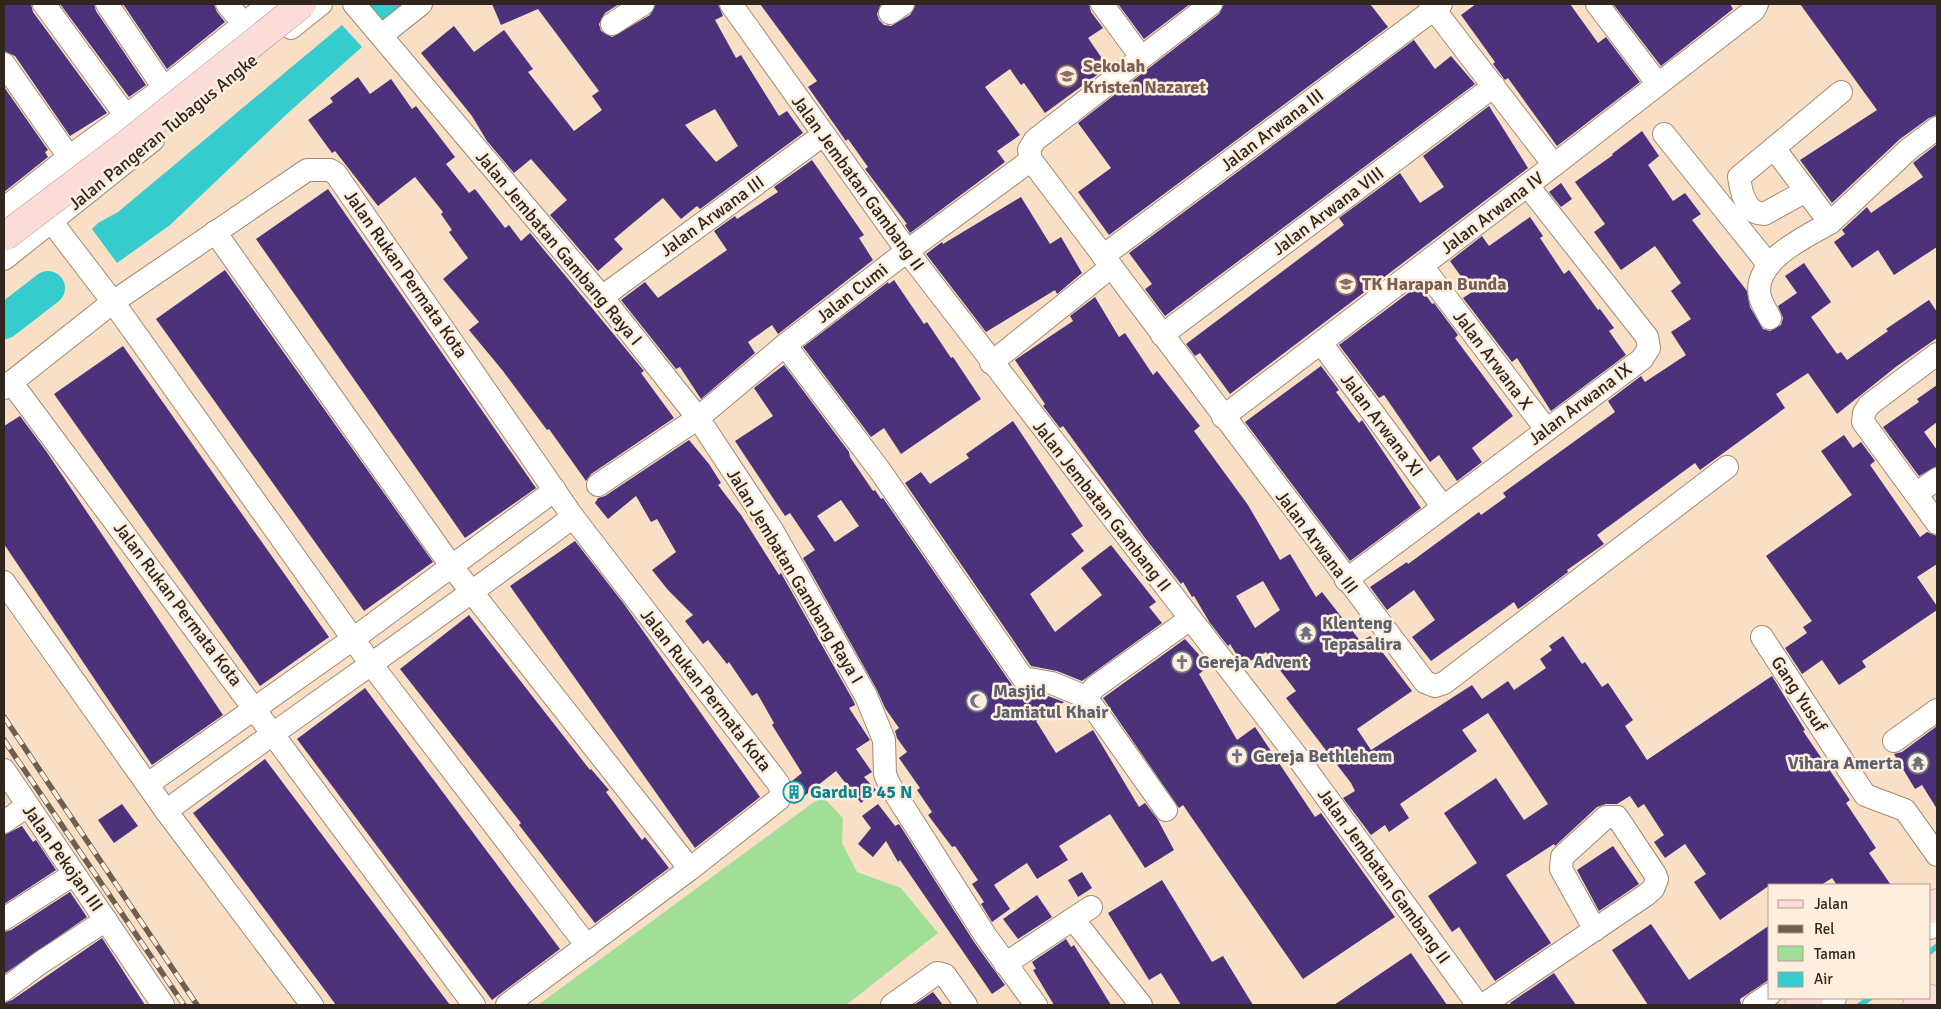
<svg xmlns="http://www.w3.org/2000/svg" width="1941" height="1009" font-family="Signika,sans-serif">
  <rect width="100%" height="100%" fill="#f8dfc5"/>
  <polygon fill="#a2df96" points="822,796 843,818 842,843 857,872 901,888 938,933 846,1005 538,1005"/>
  <g fill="#36cbcd">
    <polygon points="342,25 362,47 289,112 170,225 117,263 92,229 98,223 118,212"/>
    <polygon points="35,278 52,299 4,336 4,303"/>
  </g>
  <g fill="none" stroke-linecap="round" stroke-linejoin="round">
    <g stroke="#36cbcd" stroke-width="5.5">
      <polyline points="1930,952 1937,946"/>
      <polyline points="1860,1005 1870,998"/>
    </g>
    <g stroke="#36cbcd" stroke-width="34">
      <polyline points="375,13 385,4"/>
      <polyline points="4,322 48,288"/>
    </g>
  </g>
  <g fill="#4c327b" fill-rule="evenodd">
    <polygon points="4,4 31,4 33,12 107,113 70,136 15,56 4,51"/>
    <polygon points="60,4 94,4 96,11 146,85 129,97"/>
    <polygon points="123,4 214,4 217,12 225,22 167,69"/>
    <path d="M492,4H619L605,13L599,24L601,31L612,37L650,15L656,4H718L723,16L715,20L736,58L741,55L779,116L787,111L803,133L700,209L697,206L681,219L663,198L614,239L623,249L598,271L550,215L567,200L531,159L514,173L487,141L472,116L421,53L454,26L474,52L504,30L533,69L528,72L574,131L602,110L592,96L599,91L538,9L501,25ZM715,109L738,146L716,162L685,125Z"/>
    <polygon points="760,4 881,4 877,14 879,20 884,25 891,26 910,15 916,4 1089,4 1091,12 1103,28 1088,38 1108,67 1045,113 1024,83 1021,85 1010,69 985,87 1020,135 997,151 1005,162 910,233 905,225 907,224 865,169 868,167 848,139 846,141 808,87 817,81"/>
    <polygon points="1118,4 1190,4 1144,39"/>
    <polygon points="1224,4 1370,4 1388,27 1109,235 1078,192 1111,168 1078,123 1219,14"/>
    <polygon points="1476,4 1570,4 1598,43 1606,37 1640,82 1557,146 1508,78 1505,80 1493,64 1495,62 1461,15"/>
    <polygon points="1613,4 1730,4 1733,9 1661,66"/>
    <polygon points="1800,4 1937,4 1937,115 1929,118 1900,139 1832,203 1800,160 1877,110"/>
    <polygon points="1414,40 1435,69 1451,56 1475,84 1165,316 1145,289 1152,284 1129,253"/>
    <polygon points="358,77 370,94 391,79 412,109 416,106 455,157 446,164 469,193 475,189 505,228 509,225 521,241 530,233 644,371 641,373 674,418 591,474 586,481 549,429 547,430 503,371 469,330 479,322 443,279 468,258 449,232 452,230 441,214 443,212 415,177 378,206 335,151 332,153 308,120 333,102 330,98"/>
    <polygon points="4,87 48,150 45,152 48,157 4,192"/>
    <polygon points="1489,106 1528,168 1230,394 1200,353 1195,356 1186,344 1344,225 1339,218 1400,173 1420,203 1444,187 1423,156"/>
    <polygon points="1642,131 1659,156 1648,165 1673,201 1685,193 1701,214 1692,220 1747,291 1750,307 1763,329 1770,331 1781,325 1783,318 1778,306 1797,293 1785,276 1804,263 1831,302 1811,317 1837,354 1841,352 1847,360 1888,331 1886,329 1929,300 1937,312 1937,338 1897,366 1837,414 1808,373 1776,394 1785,408 1700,470 1695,463 1597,535 1604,544 1567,570 1568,572 1524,605 1518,609 1514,602 1431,661 1412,637 1435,620 1414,590 1387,610 1370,587 1407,562 1408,564 1479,512 1481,515 1506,497 1503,493 1615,412 1608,401 1641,376 1645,382 1686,355 1671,332 1691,319 1671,291 1681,283 1655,246 1621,270 1594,232 1605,224 1575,182 1613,155 1612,154"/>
    <polygon points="1937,144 1937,247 1894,275 1878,250 1852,268 1834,242 1845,234 1842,230 1867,207 1871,213 1923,177 1913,163"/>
    <polygon points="812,160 864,235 859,238 873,260 778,334 772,325 748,342 755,353 701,399 680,367 676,369 621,300 645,282 658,298 727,250 714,231 735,216 737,219 778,192 774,187"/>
    <polygon points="1561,183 1572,199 1561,207 1549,192"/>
    <polygon points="328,189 536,488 465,538 256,239"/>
    <polygon points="1021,197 1050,244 1061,237 1082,273 1057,294 1055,290 986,332 926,254 942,242 943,244"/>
    <polygon points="1530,217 1543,236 1540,238 1564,274 1569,270 1598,310 1600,309 1614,328 1609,331 1626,355 1551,411 1517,358 1512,362 1463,298 1472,292 1450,261 1482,236 1489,246"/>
    <polygon points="225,270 433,562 364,611 156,319"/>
    <polygon points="894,280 924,324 927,322 951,358 953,357 981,399 901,454 884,428 871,437 803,347 888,282 889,284"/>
    <polygon points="1419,285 1432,304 1434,303 1458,335 1455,338 1513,416 1472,448 1482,462 1457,481 1439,455 1430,462 1384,395 1379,398 1339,345"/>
    <path d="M1095,297L1119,337L1125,333L1153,375L1157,371L1200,426L1194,431L1248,505L1280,560L1290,554L1316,597L1322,592L1361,642L1370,636L1412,691L1357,729L1371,750L1472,685L1482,699L1508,681L1514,690L1546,668L1540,659L1552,650L1549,646L1563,636L1582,664L1585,662L1602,687L1608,683L1633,720L1625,726L1647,760L1772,676L1805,730L1803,731L1850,800L1846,803L1876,848L1869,853L1891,885H1837L1832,878L1821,885H1770L1720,920L1694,882L1706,874L1685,844L1665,858L1654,842L1664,835L1644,804L1638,808L1630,796L1617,804H1606L1597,807L1555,846L1554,844L1506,875L1551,943L1495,981L1459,927L1452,932L1428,896L1477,863L1444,813L1496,778L1524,820L1548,804L1488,713L1462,730L1477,751L1400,804L1409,818L1389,832L1385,825L1371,835L1343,798L1355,791L1351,783L1286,698L1296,691L1266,652L1243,665L1230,644L1228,646L1210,623L1194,596L1192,597L1183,582L1181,584L1145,538L1063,426L1060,428L1043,406L1045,404L1015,360L1073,321L1070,316ZM1263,581L1280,610L1255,628L1236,596Z"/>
    <polygon points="123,346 329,637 260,686 54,394"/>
    <path d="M784,365L849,452L850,457L873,491L875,490L881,499L883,498L1012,685L1020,691L1048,696L1064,702L1036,721L1056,753L1093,730L1139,807L1145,803L1158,820L1174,850L1145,868L1110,814L1059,846L1068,860L1037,879L1027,863L994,885L1010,909L992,922L981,904L984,902L972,884L978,880L955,846L952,847L928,815L932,812L917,790L920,788L899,758L907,752L897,738L895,731L899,728L885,708L877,690L803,558L815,550L790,513L785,516L735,441L773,416L754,388ZM841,500L859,526L835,542L817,516Z"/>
    <polygon points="1321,366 1339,390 1336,392 1359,423 1362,420 1366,426 1421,508 1350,561 1245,422"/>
    <polygon points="1937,385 1937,422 1924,432 1937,450 1937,466 1919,476 1883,427 1919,402 1917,399"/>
    <polygon points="20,416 46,451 223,715 152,765 4,544 4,426"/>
    <polygon points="1013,421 1083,526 1071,534 1084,551 1030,594 1055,632 1102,595 1081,568 1111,545 1156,602 1149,607 1162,623 1082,681 1057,671 1031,666 905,483 921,472 930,484 969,458 966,454"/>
    <polygon points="1844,435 1853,448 1861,442 1875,461 1870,465 1920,537 1927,532 1937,536 1937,564 1917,577 1937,606 1937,610 1862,661 1866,667 1839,685 1822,660 1802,674 1785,648 1807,633 1803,627 1812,621 1766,556 1852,495 1821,451"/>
    <polygon points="689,440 709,464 721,483 718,485 741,515 779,575 781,573 854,702 855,705 849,708 870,740 856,749 872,772 864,777 876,790 861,803 836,771 794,804 792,801 795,790 792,781 802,773 772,725 774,723 757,693 752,696 729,662 727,664 708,640 703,644 685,621 693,615 668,590 652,570 676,552 657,519 651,522 636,496 608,519 595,503 598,498 605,496"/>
    <polygon points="575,541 624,604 760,797 695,848 510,586"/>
    <polygon points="469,615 590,770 591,769 609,790 606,792 642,840 645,837 669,868 595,923 519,825 521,823 400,669"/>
    <polygon points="1185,639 1209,666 1199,674 1237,740 1255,727 1315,817 1321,813 1395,917 1303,979 1183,805 1179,808 1103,698"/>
    <polygon points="365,688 560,949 492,1000 297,739"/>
    <polygon points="1937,726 1937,809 1922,785 1915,789 1894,754 1902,752"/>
    <polygon points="265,759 390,925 450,1005 336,1005 193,813"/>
    <polygon points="122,804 138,826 114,843 98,820"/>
    <polygon points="878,804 895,826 899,824 974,942 1005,985 992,994 900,860 898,862 886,841 873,857 858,844 871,828 862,816"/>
    <polygon points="22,826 33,842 36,840 56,870 4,904 4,835"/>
    <polygon points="1613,846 1639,884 1599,911 1577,870"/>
    <polygon points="1082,872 1092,888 1078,897 1068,880"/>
    <polygon points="1162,880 1212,962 1223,956 1253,1005 1181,1005 1161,973 1149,980 1108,913"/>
    <polygon points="70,892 87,917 4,974 4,932 11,930"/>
    <polygon points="1037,895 1052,917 1018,939 1003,919"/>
    <polygon points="1651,924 1689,980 1770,925 1770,979 1740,999 1741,1005 1648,1005 1612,950"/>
    <polygon points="102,938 145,1005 4,1005 4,1003 12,1000"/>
    <polygon points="1066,939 1071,947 1074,945 1111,1005 1054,1005 1033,970 1036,969 1032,962"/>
    <polygon points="1411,953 1447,1005 1334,1005"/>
    <polygon points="1554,973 1576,1005 1512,1005 1510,1003"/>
    <polygon points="933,992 943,1005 914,1005"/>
  </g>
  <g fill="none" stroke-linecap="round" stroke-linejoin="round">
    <g stroke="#a18a72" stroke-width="24">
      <g id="minor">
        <polyline points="44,4 126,116"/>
        <polyline points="107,4 164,88"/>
        <polyline points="227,4 245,25"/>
        <polyline points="354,4 602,297 698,418 772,530 866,696 884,740 885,774 889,784 985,935 1036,1005"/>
        <polyline points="731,4 907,251 1295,754 1478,1005"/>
        <polyline points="1102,4 1141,57"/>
        <polyline points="1211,4 1035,140 1029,150 1031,160 1425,682 1435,686 1444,683 1727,467"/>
        <polyline points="1430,4 1554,165"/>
        <polyline points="1597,4 1658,84"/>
        <polyline points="890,13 903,4"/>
        <polyline points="612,24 643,4"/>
        <polyline points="291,28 321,4"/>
        <polyline points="382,35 421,4"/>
        <polyline points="4,64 69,157"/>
        <polyline points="1841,92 1774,148 1830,223 1909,149 1937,128"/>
        <polyline points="1664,134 1769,265"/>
        <path d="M1774,148L1739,177C1741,192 1746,214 1764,214L1806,191"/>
        <polyline points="28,191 113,302 371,664 587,946"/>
        <polyline points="4,209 69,157 164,88 269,4"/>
        <polyline points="215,232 452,567 690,869"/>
        <polyline points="1103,256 1441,4"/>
        <polyline points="4,259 153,140"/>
        <polyline points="1422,266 1546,429"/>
        <polyline points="602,297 823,135"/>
        <path d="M1770,318C1767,312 1762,304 1760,297C1752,261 1805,237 1830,223"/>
        <polyline points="1162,335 1494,86"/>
        <polyline points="1321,343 1443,507"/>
        <polyline points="785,345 881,472 1023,678 1052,683 1086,697 1166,810"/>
        <polyline points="1937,354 1869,405 1864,413 1863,422 1937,523"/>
        <polyline points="991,363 1111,267"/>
        <polyline points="11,382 474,1005"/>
        <polyline points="4,388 113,302 307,170 330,170 336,174 573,517 778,783 782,791 779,799 690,869 507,1005"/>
        <polyline points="1223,417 1554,165 1754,10 1757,4"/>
        <polyline points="598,485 698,418 785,345 907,251 1031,160"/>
        <polyline points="1916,494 1937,479"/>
        <polyline points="1346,580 1642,359 1649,348 1647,337 1528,186"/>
        <polyline points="4,582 166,811 312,1005"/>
        <polyline points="1762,637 1865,795 1905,810 1937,855"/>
        <polyline points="1086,697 1095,687 1190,619"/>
        <polyline points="1894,741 1937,710"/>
        <polyline points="4,770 163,1005"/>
        <polyline points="148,784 353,639 555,490"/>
        <path d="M166,811C301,712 440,618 573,517"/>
        <polyline points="4,822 27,806"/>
        <polyline points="4,919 74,874"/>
        <polyline points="1073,919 1141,1005"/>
        <polyline points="1930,928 1937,923"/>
        <polyline points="1005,964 1091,907"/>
        <polyline points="4,990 40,963 106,920"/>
        <polyline points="892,1005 937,973 945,975 966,1005"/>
        <polyline points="1483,1005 1646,895 1653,889 1657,879 1655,874 1617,817 1606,817 1562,857 1561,869 1595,930"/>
        <polyline points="1754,1005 1770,994"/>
        <polyline points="1824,1005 1835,998"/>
      </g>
    </g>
    <g stroke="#b38d86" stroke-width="29">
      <g id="major">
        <polyline points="1930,909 1937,903"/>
        <polyline points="1799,1005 1809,998"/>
        <polyline points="1917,1005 1928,998"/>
      </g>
    </g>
    <use href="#minor" stroke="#fff" stroke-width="22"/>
    <use href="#major" stroke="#fcdcd9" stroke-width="28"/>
    <g stroke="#6d5f51" stroke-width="5.5">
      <g id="rail">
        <polyline points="4,717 197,1005"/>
        <polyline points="4,740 184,1005"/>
      </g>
    </g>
    <use href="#rail" stroke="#fdeede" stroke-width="4" stroke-dasharray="11" stroke-linecap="butt"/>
    <g stroke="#b38d86" stroke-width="29" stroke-linecap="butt">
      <polyline id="major-bridge" points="4,237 123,147 302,4"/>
    </g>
    <use href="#major-bridge" stroke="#fcdcd9" stroke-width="28"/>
  </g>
  <defs>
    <g id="school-ring" transform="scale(1.125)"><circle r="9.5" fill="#fdeede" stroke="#8d6e63" stroke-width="1.5"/><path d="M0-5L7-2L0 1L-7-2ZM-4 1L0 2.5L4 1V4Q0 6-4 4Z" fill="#8d6e63"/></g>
    <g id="temple-ring" transform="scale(1.125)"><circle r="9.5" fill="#fdeede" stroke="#6b7280" stroke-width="1.5"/><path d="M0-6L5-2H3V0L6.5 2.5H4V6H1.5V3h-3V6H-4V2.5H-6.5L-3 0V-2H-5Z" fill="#6b7280"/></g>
    <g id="church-ring" transform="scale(1.125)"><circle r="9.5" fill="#fdeede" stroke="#6b7280" stroke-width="1.5"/><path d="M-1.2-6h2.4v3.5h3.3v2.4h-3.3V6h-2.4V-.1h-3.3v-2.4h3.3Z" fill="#6b7280"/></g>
    <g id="mosque-ring" transform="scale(1.125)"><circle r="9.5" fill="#fdeede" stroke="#6b7280" stroke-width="1.5"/><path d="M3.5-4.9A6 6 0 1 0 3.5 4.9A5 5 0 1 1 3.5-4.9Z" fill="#6b7280"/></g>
    <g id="building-ring" transform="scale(1.125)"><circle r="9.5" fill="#fdeede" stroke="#0f9aa8" stroke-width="1.5"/><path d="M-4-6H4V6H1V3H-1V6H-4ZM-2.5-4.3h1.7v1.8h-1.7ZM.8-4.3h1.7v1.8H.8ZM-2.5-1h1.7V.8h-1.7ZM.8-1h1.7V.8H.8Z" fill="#0f9aa8"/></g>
  </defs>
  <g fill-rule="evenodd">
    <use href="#school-ring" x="1067" y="76"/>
    <use href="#school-ring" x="1346" y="284"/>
    <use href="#temple-ring" x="1306" y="633"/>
    <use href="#church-ring" x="1182" y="662"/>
    <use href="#mosque-ring" x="977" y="701"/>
    <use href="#church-ring" x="1237" y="756"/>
    <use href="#temple-ring" x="1918" y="763"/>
    <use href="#building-ring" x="794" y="792"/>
  </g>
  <g text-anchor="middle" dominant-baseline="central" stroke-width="5" stroke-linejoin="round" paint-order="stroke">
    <g font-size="18" font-weight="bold" fill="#785e54" stroke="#fdeede" text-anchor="start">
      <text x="1083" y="66">Sekolah<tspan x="1083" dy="21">Kristen Nazaret</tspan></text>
      <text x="1362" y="284">TK Harapan Bunda</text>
    </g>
    <g font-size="18" fill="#30261d" stroke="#fdeede">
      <text transform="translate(1272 130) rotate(-37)">Jalan Arwana III</text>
      <text transform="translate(163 132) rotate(-39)">Jalan Pangeran Tubagus Angke</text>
      <text transform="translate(858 183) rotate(54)">Jalan Jembatan Gambang II</text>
      <text transform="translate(1328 211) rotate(-37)">Jalan Arwana VIII</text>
      <text transform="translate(1492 213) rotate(-37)">Jalan Arwana IV</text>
      <text transform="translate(712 216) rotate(-36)">Jalan Arwana III</text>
      <text transform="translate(559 248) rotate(50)">Jalan Jembatan Gambang Raya I</text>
      <text transform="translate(406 274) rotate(55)">Jalan Rukan Permata Kota</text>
      <text transform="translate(852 293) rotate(-38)">Jalan Cumi</text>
      <text transform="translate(1493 360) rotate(53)">Jalan Arwana X</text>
      <text transform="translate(1580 404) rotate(-37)">Jalan Arwana IX</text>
      <text transform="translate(1382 425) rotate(53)">Jalan Arwana XI</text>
      <text transform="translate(1102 506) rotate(52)">Jalan Jembatan Gambang II</text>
      <text transform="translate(1317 542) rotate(53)">Jalan Arwana III</text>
      <text transform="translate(795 576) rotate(59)">Jalan Jembatan Gambang Raya I</text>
      <text transform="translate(178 604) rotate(53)">Jalan Rukan Permata Kota</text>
      <text transform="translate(706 690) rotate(52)">Jalan Rukan Permata Kota</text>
      <text transform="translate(1799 694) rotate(57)">Gang Yusuf</text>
      <text transform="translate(63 858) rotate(55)">Jalan Pekojan III</text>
      <text transform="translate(1384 876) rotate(54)">Jalan Jembatan Gambang II</text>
    </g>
    <g font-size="18" font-weight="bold" fill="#5b616d" stroke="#fdeede" text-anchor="start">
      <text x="1322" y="623">Klenteng<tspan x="1322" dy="21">Tepasalira</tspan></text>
      <text x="1198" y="662">Gereja Advent</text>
      <text x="993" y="691">Masjid<tspan x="993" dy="21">Jamiatul Khair</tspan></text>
      <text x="1253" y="756">Gereja Bethlehem</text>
      <text x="1902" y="763" text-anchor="end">Vihara Amerta</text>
    </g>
    <g font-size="18" font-weight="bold" fill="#0d838f" stroke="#fdeede" text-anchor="start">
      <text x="810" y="792">Gardu B 45 N</text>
    </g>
  </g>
  <rect width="1941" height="1009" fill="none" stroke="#30261d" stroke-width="10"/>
  <rect x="1768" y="884" width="162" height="115" fill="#fdeede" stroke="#ab9e91"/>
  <rect x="1778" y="900" width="25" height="8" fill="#fcdcd9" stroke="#ab9e91"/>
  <text x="1814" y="909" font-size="15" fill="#30261d">Jalan</text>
  <rect x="1778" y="925" width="25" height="8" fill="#6d5f51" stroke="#ab9e91"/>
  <text x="1814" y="934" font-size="15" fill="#30261d">Rel</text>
  <rect x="1778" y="946" width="25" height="15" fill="#a2df96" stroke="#ab9e91"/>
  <text x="1814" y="959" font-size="15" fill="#30261d">Taman</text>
  <rect x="1778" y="972" width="25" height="15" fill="#36cbcd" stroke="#ab9e91"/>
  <text x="1814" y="984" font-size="15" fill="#30261d">Air</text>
</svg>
